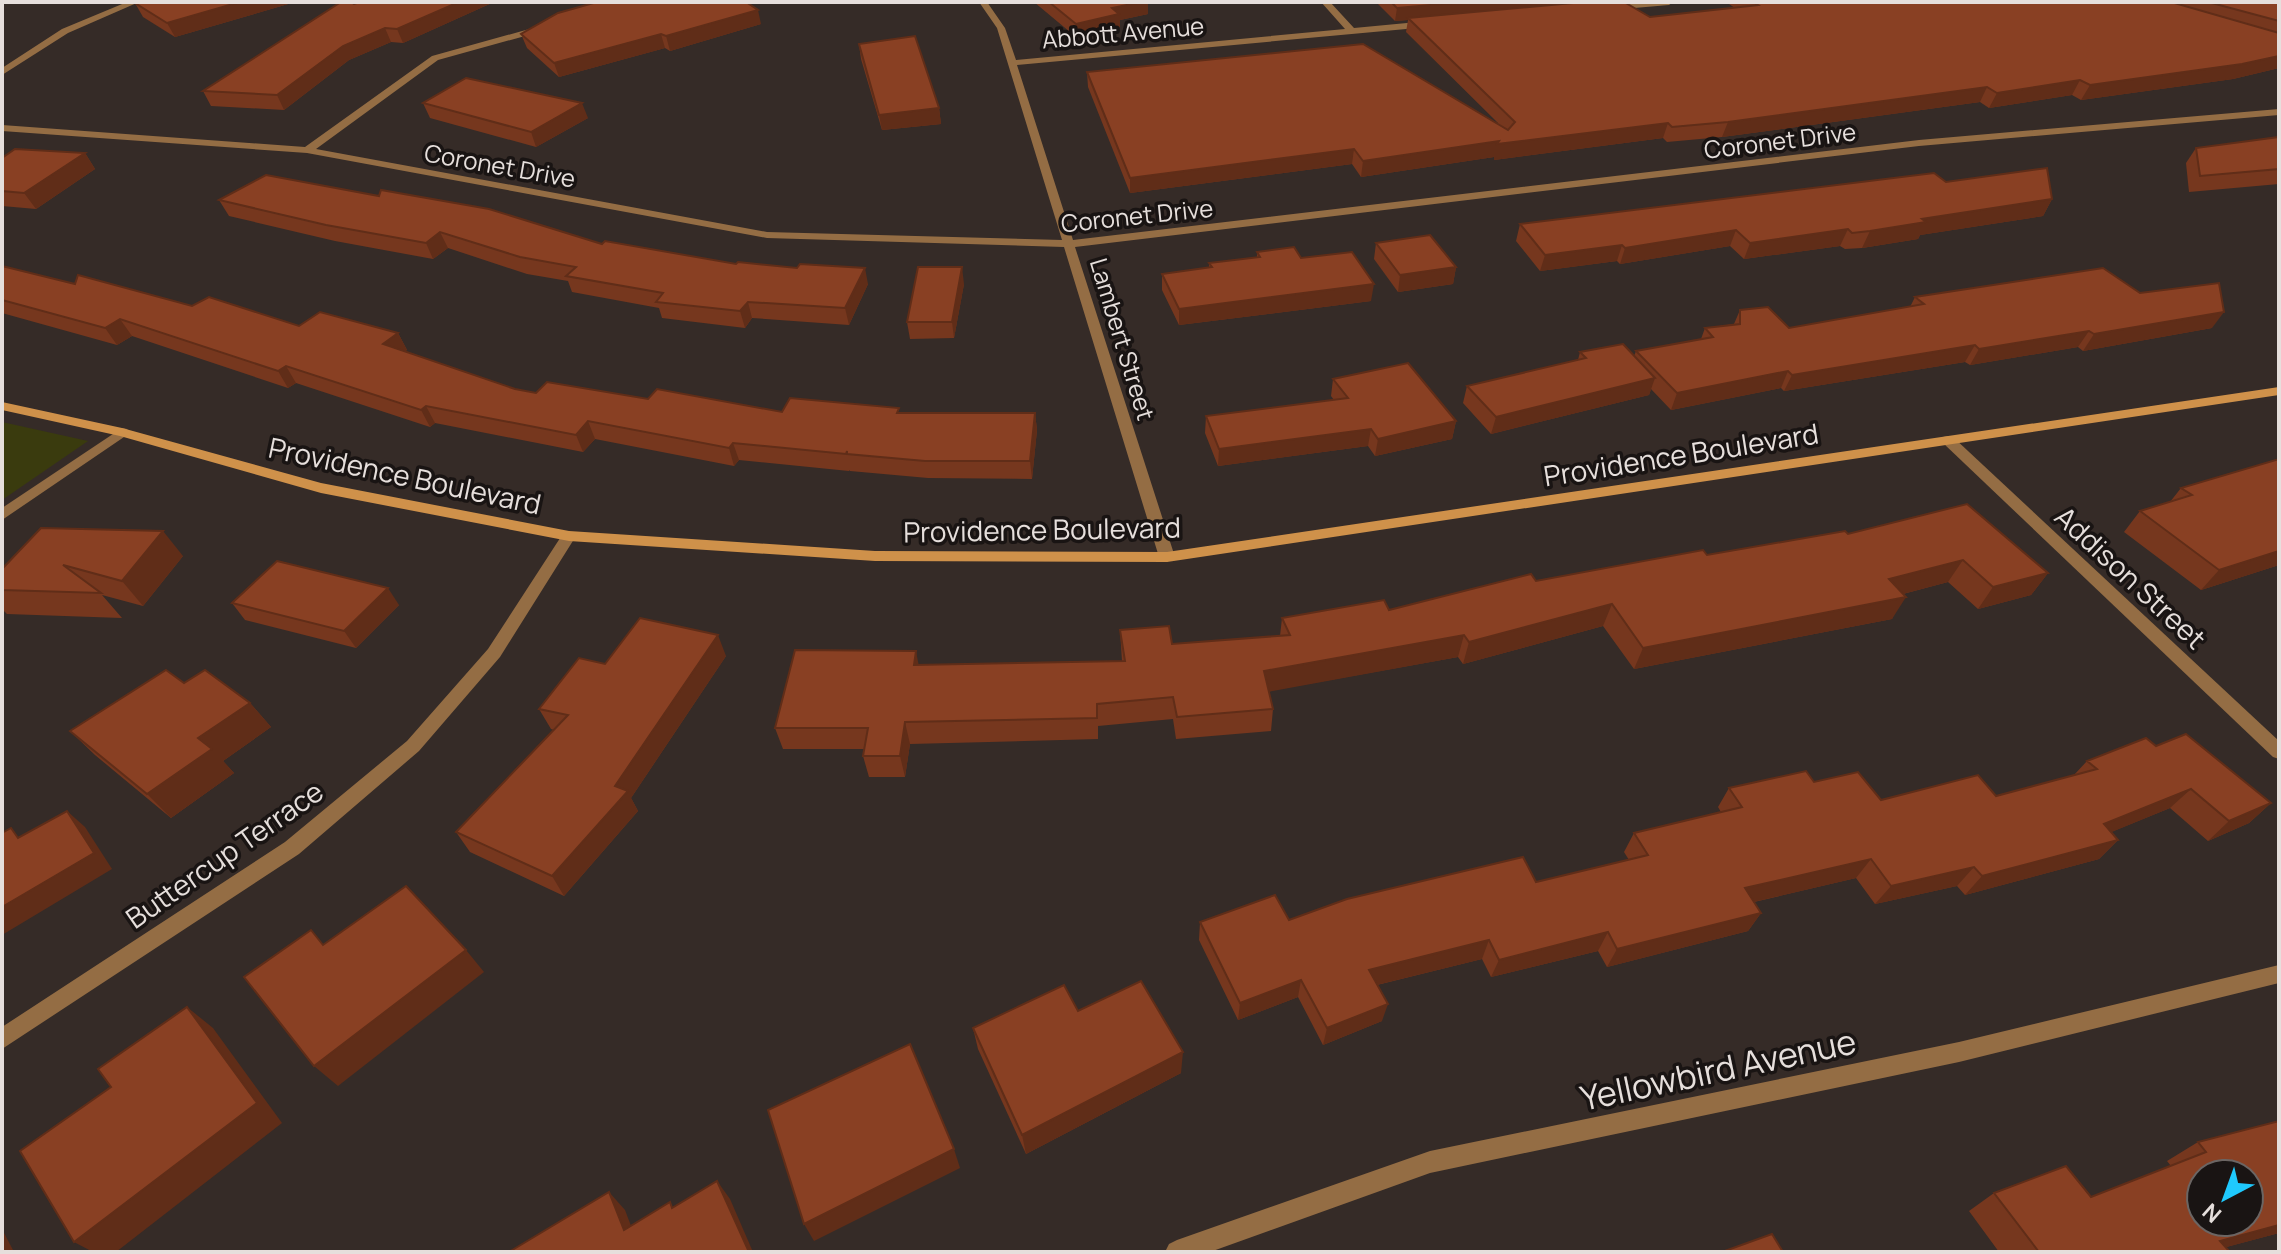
<svg xmlns="http://www.w3.org/2000/svg" width="2281" height="1254" font-family="Manrope,sans-serif">
  <rect width="100%" height="100%" fill="#352b27"/>
  <polygon fill="#3a3b0e" points="2,422 88,441 2,500"/>
  <g fill="none" stroke-linecap="round" stroke-linejoin="round">
    <g fill="#946d44" fill-rule="evenodd">
      <polygon points="127,2 139,2 68,33 2,75 2,68 62,29"/>
      <polygon points="979,2 987,2 1005,28 1016,60 1345,29 1321,2 1330,2 1354,28 1428,21 1432,24 1428,27 1017,65 1073,240 1919,140 2279,109 2279,115 1919,146 1075,247 1175,557 1167,562 1159,557 1064,247 767,238 307,153 2,131 2,125 305,147 432,56 540,26 544,29 543,31 438,60 316,149 767,232 1062,240 997,28"/>
      <polygon points="1639,2 1673,2 1669,5 1611,10 1607,7"/>
      <polygon points="122,428 127,429 129,432 127,435 2,520 2,508"/>
      <polygon points="1948,436 1953,437 2279,741 2279,759 2273,757 1943,443 1941,440 1943,437"/>
      <polygon points="569,531 576,536 500,657 419,751 299,854 2,1049 2,1027 285,842 407,741 488,649 564,532"/>
      <polygon points="2279,965 2279,983 1959,1062 1430,1173 1210,1252 1165,1252 1169,1244 1177,1240 1430,1151 1959,1042"/>
    </g>
    <polygon fill="#cf914a" fill-rule="evenodd" points="2279,387 2279,395 1167,562 875,561 569,541 321,493 120,436 2,410 2,402 122,428 321,483 569,531 875,551 1167,552"/>
  </g>
  <g fill="#76371e">
    <polygon points="136,2 295,2 175,37 143,17 135,3"/>
    <polygon points="494,2 403,43 391,42 349,60 284,110 211,106 203,91 354,4"/>
    <polygon points="1034,2 1148,2 1148,14 1120,20 1120,27 1076,37"/>
    <polygon points="1376,2 1624,2 1650,17 1735,8 1726,2 2279,2 2279,68 2233,79 2081,100 2072,95 1989,108 1980,102 1722,137 1667,142 1663,138 1494,160 1494,157 1361,177 1352,164 1130,193 1088,87 1087,72 1498,123 1406,32 1408,20 1395,21"/>
    <polygon points="761,24 670,51 665,48 559,77 527,48 521,34"/>
    <polygon points="859,44 939,108 941,124 882,130 861,59"/>
    <polygon points="423,103 588,118 536,147 430,118"/>
    <polygon points="2279,137 2279,184 2189,192 2186,163 2196,148"/>
    <polygon points="85,153 95,169 36,209 2,206 2,158"/>
    <polygon points="1946,182 2052,199 2043,216 1920,235 1918,239 1862,248 1845,249 1840,246 1744,259 1730,246 1620,264 1617,261 1540,271 1516,241 1520,224"/>
    <polygon points="219,200 602,244 868,284 849,325 752,318 745,328 662,318 659,308 572,292 568,281 527,274 448,248 433,259 335,241 229,216"/>
    <polygon points="1376,243 1456,267 1453,284 1398,292 1374,259"/>
    <polygon points="1257,252 1301,258 1371,301 1179,325 1162,290 1162,274 1209,268 1209,263 1257,257"/>
    <polygon points="2,266 75,284 299,326 398,333 407,350 405,351 515,389 536,393 648,399 782,412 1035,413 1037,430 1032,479 928,478 850,471 850,470 849,471 739,460 734,466 595,439 583,452 435,423 430,427 296,383 288,388 132,336 117,345 2,313"/>
    <polygon points="964,284 954,338 910,339 907,322"/>
    <polygon points="2140,293 2212,328 2083,351 2078,347 1970,365 1965,362 1784,391 1781,388 1671,410 1651,389 1649,395 1491,434 1463,403 1467,386 1578,360 1580,352 1634,356 1636,351 1701,339 1705,328 1734,324 1740,310 1789,328 1910,307 1915,297"/>
    <polygon points="1333,379 1456,421 1452,439 1375,456 1368,446 1218,466 1205,433 1206,416 1334,400 1331,396"/>
    <polygon points="2279,459 2279,565 2201,590 2124,532 2140,511 2170,502 2181,488"/>
    <polygon points="1848,534 2048,573 2031,595 1978,609 1948,582 1903,594 1892,619 1634,669 1603,626 1463,664 1458,657 1269,691 1273,709 1271,731 1176,739 1173,719 1098,726 1098,739 910,744 905,777 869,777 863,756 864,749 783,749 775,728 919,665 1122,661 1120,630 1172,644 1280,636 1282,618 1389,610 1536,581"/>
    <polygon points="183,556 143,606 102,595 122,618 7,614 2,609 2,569"/>
    <polygon points="232,603 399,605 356,648 245,620"/>
    <polygon points="726,656 631,798 638,811 564,896 470,852 456,832 554,730 551,729 539,709 605,664"/>
    <polygon points="184,683 250,703 271,727 223,761 234,773 171,818 95,755 70,731"/>
    <polygon points="2156,746 2271,803 2249,823 2208,841 2170,808 2111,832 2118,840 2099,859 1965,895 1957,886 1875,904 1856,878 1754,902 1761,913 1748,931 1607,967 1598,951 1491,977 1482,959 1377,985 1382,1021 1323,1045 1298,997 1238,1020 1199,940 1200,922 1289,920 1536,882 1629,860 1624,852 1634,833 1721,812 1718,807 1729,788 1814,782 1881,800 1996,796 2074,775 2087,761"/>
    <polygon points="1078,1011 1181,1073 1026,1154 978,1049 973,1028"/>
    <polygon points="2279,1121 2279,1233 2226,1247 2230,1252 1999,1252 1969,1211 1994,1193 2091,1197 2171,1166 2167,1161 2198,1142"/>
  </g>
  <g fill="#602d18">
    <polygon points="240,2 295,2 175,37 167,23"/>
    <polygon points="459,2 494,2 403,43 397,29"/>
    <polygon points="1141,2 1148,2 1148,14 1120,20 1120,27 1076,37 1076,24 1112,8"/>
    <polygon points="1464,2 1599,2 1408,18 1408,20 1395,21 1397,8"/>
    <polygon points="758,10 761,24 670,51 666,36"/>
    <polygon points="385,28 391,42 349,60 284,110 277,95 343,46"/>
    <polygon points="661,34 665,48 559,77 554,63"/>
    <polygon points="2279,56 2279,68 2233,79 2081,100 2090,85"/>
    <polygon points="2080,80 2072,95 1989,108 1997,93"/>
    <polygon points="1987,87 1980,102 1722,137 1728,122"/>
    <polygon points="582,103 588,118 536,147 531,132"/>
    <polygon points="939,108 941,124 882,130 879,115"/>
    <polygon points="1668,123 1663,138 1494,160 1494,157 1361,177 1363,161 1499,141"/>
    <polygon points="1354,149 1352,164 1130,193 1130,178"/>
    <polygon points="85,153 95,169 36,209 24,193"/>
    <polygon points="2052,199 2043,216 1920,235 1918,239 1862,248 1870,231 1922,219"/>
    <polygon points="1848,229 1840,246 1744,259 1750,243"/>
    <polygon points="1736,230 1730,246 1620,264 1625,248"/>
    <polygon points="440,232 448,248 433,259 426,243"/>
    <polygon points="1622,245 1617,261 1540,271 1545,255"/>
    <polygon points="962,267 964,284 954,338 952,322"/>
    <polygon points="1456,267 1453,284 1398,292 1400,275"/>
    <polygon points="865,268 868,284 849,325 845,308"/>
    <polygon points="1374,284 1371,301 1179,325 1179,309"/>
    <polygon points="748,302 752,318 745,328 740,311"/>
    <polygon points="2224,312 2212,328 2083,351 2094,334"/>
    <polygon points="120,319 132,336 117,345 105,328"/>
    <polygon points="2089,331 2078,347 1970,365 1979,349"/>
    <polygon points="398,333 407,350 392,361 383,344"/>
    <polygon points="1975,345 1965,362 1784,391 1792,375"/>
    <polygon points="286,366 296,383 288,388 278,371"/>
    <polygon points="1788,371 1781,388 1671,410 1677,393"/>
    <polygon points="1655,378 1649,395 1491,434 1496,417"/>
    <polygon points="426,406 435,423 430,427 421,410"/>
    <polygon points="1035,413 1037,430 1032,479 1030,461"/>
    <polygon points="588,421 595,439 583,452 576,435"/>
    <polygon points="1456,421 1452,439 1375,456 1378,439"/>
    <polygon points="1371,429 1368,446 1218,466 1219,449"/>
    <polygon points="733,443 739,460 734,466 729,448"/>
    <polygon points="163,531 183,556 143,606 122,581"/>
    <polygon points="2279,551 2279,565 2201,590 2219,570"/>
    <polygon points="1963,560 1948,582 1876,601 1889,579"/>
    <polygon points="2048,573 2031,595 1978,609 1993,587"/>
    <polygon points="388,588 399,605 356,648 344,631"/>
    <polygon points="1906,597 1892,619 1634,669 1643,648"/>
    <polygon points="1612,604 1603,626 1463,664 1469,642"/>
    <polygon points="718,635 726,656 631,798 638,811 564,896 552,876"/>
    <polygon points="1464,635 1458,657 1262,693 1264,671"/>
    <polygon points="916,651 920,672 914,665"/>
    <polygon points="250,703 271,727 223,761 234,773 171,818 147,794 198,738"/>
    <polygon points="905,722 910,744 905,777 900,756"/>
    <polygon points="2191,789 2170,808 2085,843 2104,824"/>
    <polygon points="2271,803 2249,823 2208,841 2229,821"/>
    <polygon points="67,811 85,827 112,869 2,935 2,907"/>
    <polygon points="2118,840 2099,859 1965,895 1982,876"/>
    <polygon points="1871,859 1856,878 1732,907 1745,888"/>
    <polygon points="1974,867 1957,886 1875,904 1891,886"/>
    <polygon points="1761,913 1748,931 1607,967 1617,949"/>
    <polygon points="1608,932 1598,951 1491,977 1499,960"/>
    <polygon points="1489,940 1482,959 1364,988 1369,970"/>
    <polygon points="466,950 484,972 338,1086 314,1066"/>
    <polygon points="1301,980 1298,997 1238,1020 1240,1003"/>
    <polygon points="1388,1004 1382,1021 1323,1045 1327,1028"/>
    <polygon points="187,1007 213,1028 282,1123 116,1252 93,1252 74,1242"/>
    <polygon points="1183,1052 1181,1073 1026,1154 1022,1135"/>
    <polygon points="954,1149 960,1168 814,1241 804,1224"/>
    <polygon points="717,1181 730,1199 753,1252 749,1252"/>
    <polygon points="609,1192 625,1210 639,1247 624,1230"/>
    <polygon points="2279,1225 2279,1233 2208,1252 2220,1241"/>
    <polygon points="2,1229 14,1252 2,1252"/>
  </g>
  <g fill="#894023" stroke="#602d18" stroke-width="2" fill-rule="evenodd">
    <polygon points="136,2 240,2 167,23 135,3"/>
    <polygon points="341,2 351,2 354,4 360,2 459,2 397,29 385,28 343,46 277,95 203,91"/>
    <polygon points="597,2 746,2 758,10 666,36 661,34 554,63 521,34 558,13"/>
    <polygon points="1049,2 1141,2 1112,8 1119,14 1076,24"/>
    <polygon points="1391,2 1464,2 1397,8"/>
    <polygon points="1584,2 1624,2 1650,17 1758,5 1753,2 2171,2 2279,33 2279,56 2242,64 2090,85 2080,80 1997,93 1987,87 1728,122 1672,127 1668,123 1497,144 1499,141 1363,161 1354,149 1130,178 1087,72 1363,44 1508,130 1515,122 1408,18"/>
    <polygon points="2208,2 2279,2 2279,21"/>
    <polygon points="915,36 939,108 879,115 859,44"/>
    <polygon points="466,78 582,103 531,132 423,103"/>
    <polygon points="2279,137 2279,169 2200,176 2196,148"/>
    <polygon points="15,149 85,153 24,193 2,191 2,158"/>
    <polygon points="2047,168 2052,199 1922,219 1926,222 1870,231 1852,233 1848,229 1750,243 1736,230 1625,248 1622,245 1545,255 1520,224 1934,173 1946,182"/>
    <polygon points="266,175 379,196 381,190 489,209 602,244 605,241 736,264 738,262 797,268 800,264 865,268 845,308 748,302 740,311 656,302 663,293 566,276 576,267 520,257 440,232 426,243 326,225 219,200"/>
    <polygon points="1430,235 1456,267 1400,275 1376,243"/>
    <polygon points="1294,247 1301,258 1352,252 1374,284 1179,309 1162,274 1212,267 1209,263 1260,257 1257,252"/>
    <polygon points="2,266 75,284 78,275 192,306 209,297 299,326 320,312 398,333 383,344 515,389 536,393 547,382 648,399 657,389 782,412 790,398 899,408 897,413 1035,413 1030,461 925,461 847,454 847,451 846,454 733,443 729,448 588,421 576,435 426,406 421,410 286,366 278,371 120,319 105,328 2,300"/>
    <polygon points="918,267 962,267 952,322 907,322"/>
    <polygon points="2103,268 2140,293 2219,283 2224,312 2094,334 2089,331 1979,349 1975,345 1792,375 1788,371 1677,393 1636,351 1713,337 1705,328 1740,324 1740,310 1768,307 1789,328 1924,304 1915,297"/>
    <polygon points="1623,344 1655,378 1496,417 1467,386 1586,358 1580,352"/>
    <polygon points="1408,363 1456,421 1378,439 1371,429 1219,449 1206,416 1348,398 1333,379"/>
    <polygon points="2279,459 2279,551 2219,570 2140,511 2192,495 2181,488"/>
    <polygon points="1967,504 2048,573 1993,587 1963,560 1889,579 1906,597 1643,648 1612,604 1469,642 1464,635 1264,671 1273,709 1177,717 1173,697 1097,704 1097,718 905,722 900,756 863,756 868,728 775,728 795,650 916,651 914,665 1125,661 1120,630 1169,626 1172,644 1290,635 1282,618 1384,600 1389,610 1531,574 1536,581 1703,550 1707,555 1845,531 1848,534"/>
    <polygon points="41,528 163,531 122,581 63,565 101,593 2,590 2,569"/>
    <polygon points="277,561 388,588 344,631 232,603"/>
    <polygon points="640,618 718,635 615,786 628,791 552,876 456,832 568,715 539,709 579,658 605,664"/>
    <polygon points="166,670 184,683 205,670 250,703 198,738 212,749 147,794 70,731"/>
    <polygon points="2186,734 2271,803 2229,821 2191,789 2104,824 2118,840 1982,876 1974,867 1891,886 1871,859 1745,888 1761,913 1617,949 1608,932 1499,960 1489,940 1369,970 1388,1004 1327,1028 1301,980 1240,1003 1200,922 1275,895 1289,920 1347,899 1523,857 1536,882 1648,855 1634,833 1742,807 1729,788 1806,771 1814,782 1858,772 1881,800 1978,775 1996,796 2097,769 2087,761 2146,738 2156,746"/>
    <polygon points="67,811 94,853 2,907 2,833 11,828 18,838"/>
    <polygon points="406,886 466,950 314,1066 244,977 311,930 323,945"/>
    <polygon points="1141,981 1183,1052 1022,1135 973,1028 1064,985 1078,1011"/>
    <polygon points="187,1007 257,1103 74,1242 20,1151 111,1087 98,1069"/>
    <polygon points="910,1044 954,1149 804,1224 768,1110"/>
    <path d="M2279,1121V1225L2220,1241L2230,1252H2039L1994,1193L2066,1166L2091,1197L2206,1152L2198,1142ZM2201,1174H2249V1222H2201Z"/>
    <polygon points="717,1181 749,1252 509,1252 609,1192 624,1230 670,1202 672,1208"/>
    <polygon points="1772,1234 1783,1252 1722,1252"/>
  </g>
  <g text-anchor="middle" dominant-baseline="central" stroke-width="7" stroke-linejoin="round" paint-order="stroke">
    <g font-size="24" fill="#e6dfdc" stroke="#191413">
      <text transform="translate(1123 32) rotate(-5)">Abbott Avenue</text>
      <text transform="translate(1780 140) rotate(-7)">Coronet Drive</text>
      <text transform="translate(500 165) rotate(10)">Coronet Drive</text>
      <text transform="translate(1137 215) rotate(-6)">Coronet Drive</text>
      <text transform="translate(1123 339) rotate(73)">Lambert Street</text>
    </g>
    <g font-size="28" fill="#e6dfdc" stroke="#191413">
      <text transform="translate(1681 454) rotate(-9)">Providence Boulevard</text>
      <text transform="translate(405 475) rotate(12)">Providence Boulevard</text>
      <text transform="translate(1042 529) rotate(-1)">Providence Boulevard</text>
      <text transform="translate(2131 577) rotate(43)">Addison Street</text>
      <text transform="translate(224 854) rotate(-35)">Buttercup Terrace</text>
    </g>
    <g font-size="34" fill="#e6dfdc" stroke="#191413">
      <text transform="translate(1718 1069) rotate(-12)">Yellowbird Avenue</text>
    </g>
  </g>
  <rect width="2281" height="1254" fill="none" stroke="#e6dfdc" stroke-width="8"/>
  <g transform="translate(2225 1198) rotate(221)"><circle r="38" fill="#191413" stroke="#6b6563" stroke-width="2"/>
  <path d="M0-6L14 30L0 20L-14 30Z" fill="#1fc9fd"/>
  <text y="-12" font-size="22" font-weight="bold" text-anchor="middle" fill="#e6dfdc">N</text>
  </g>
</svg>
